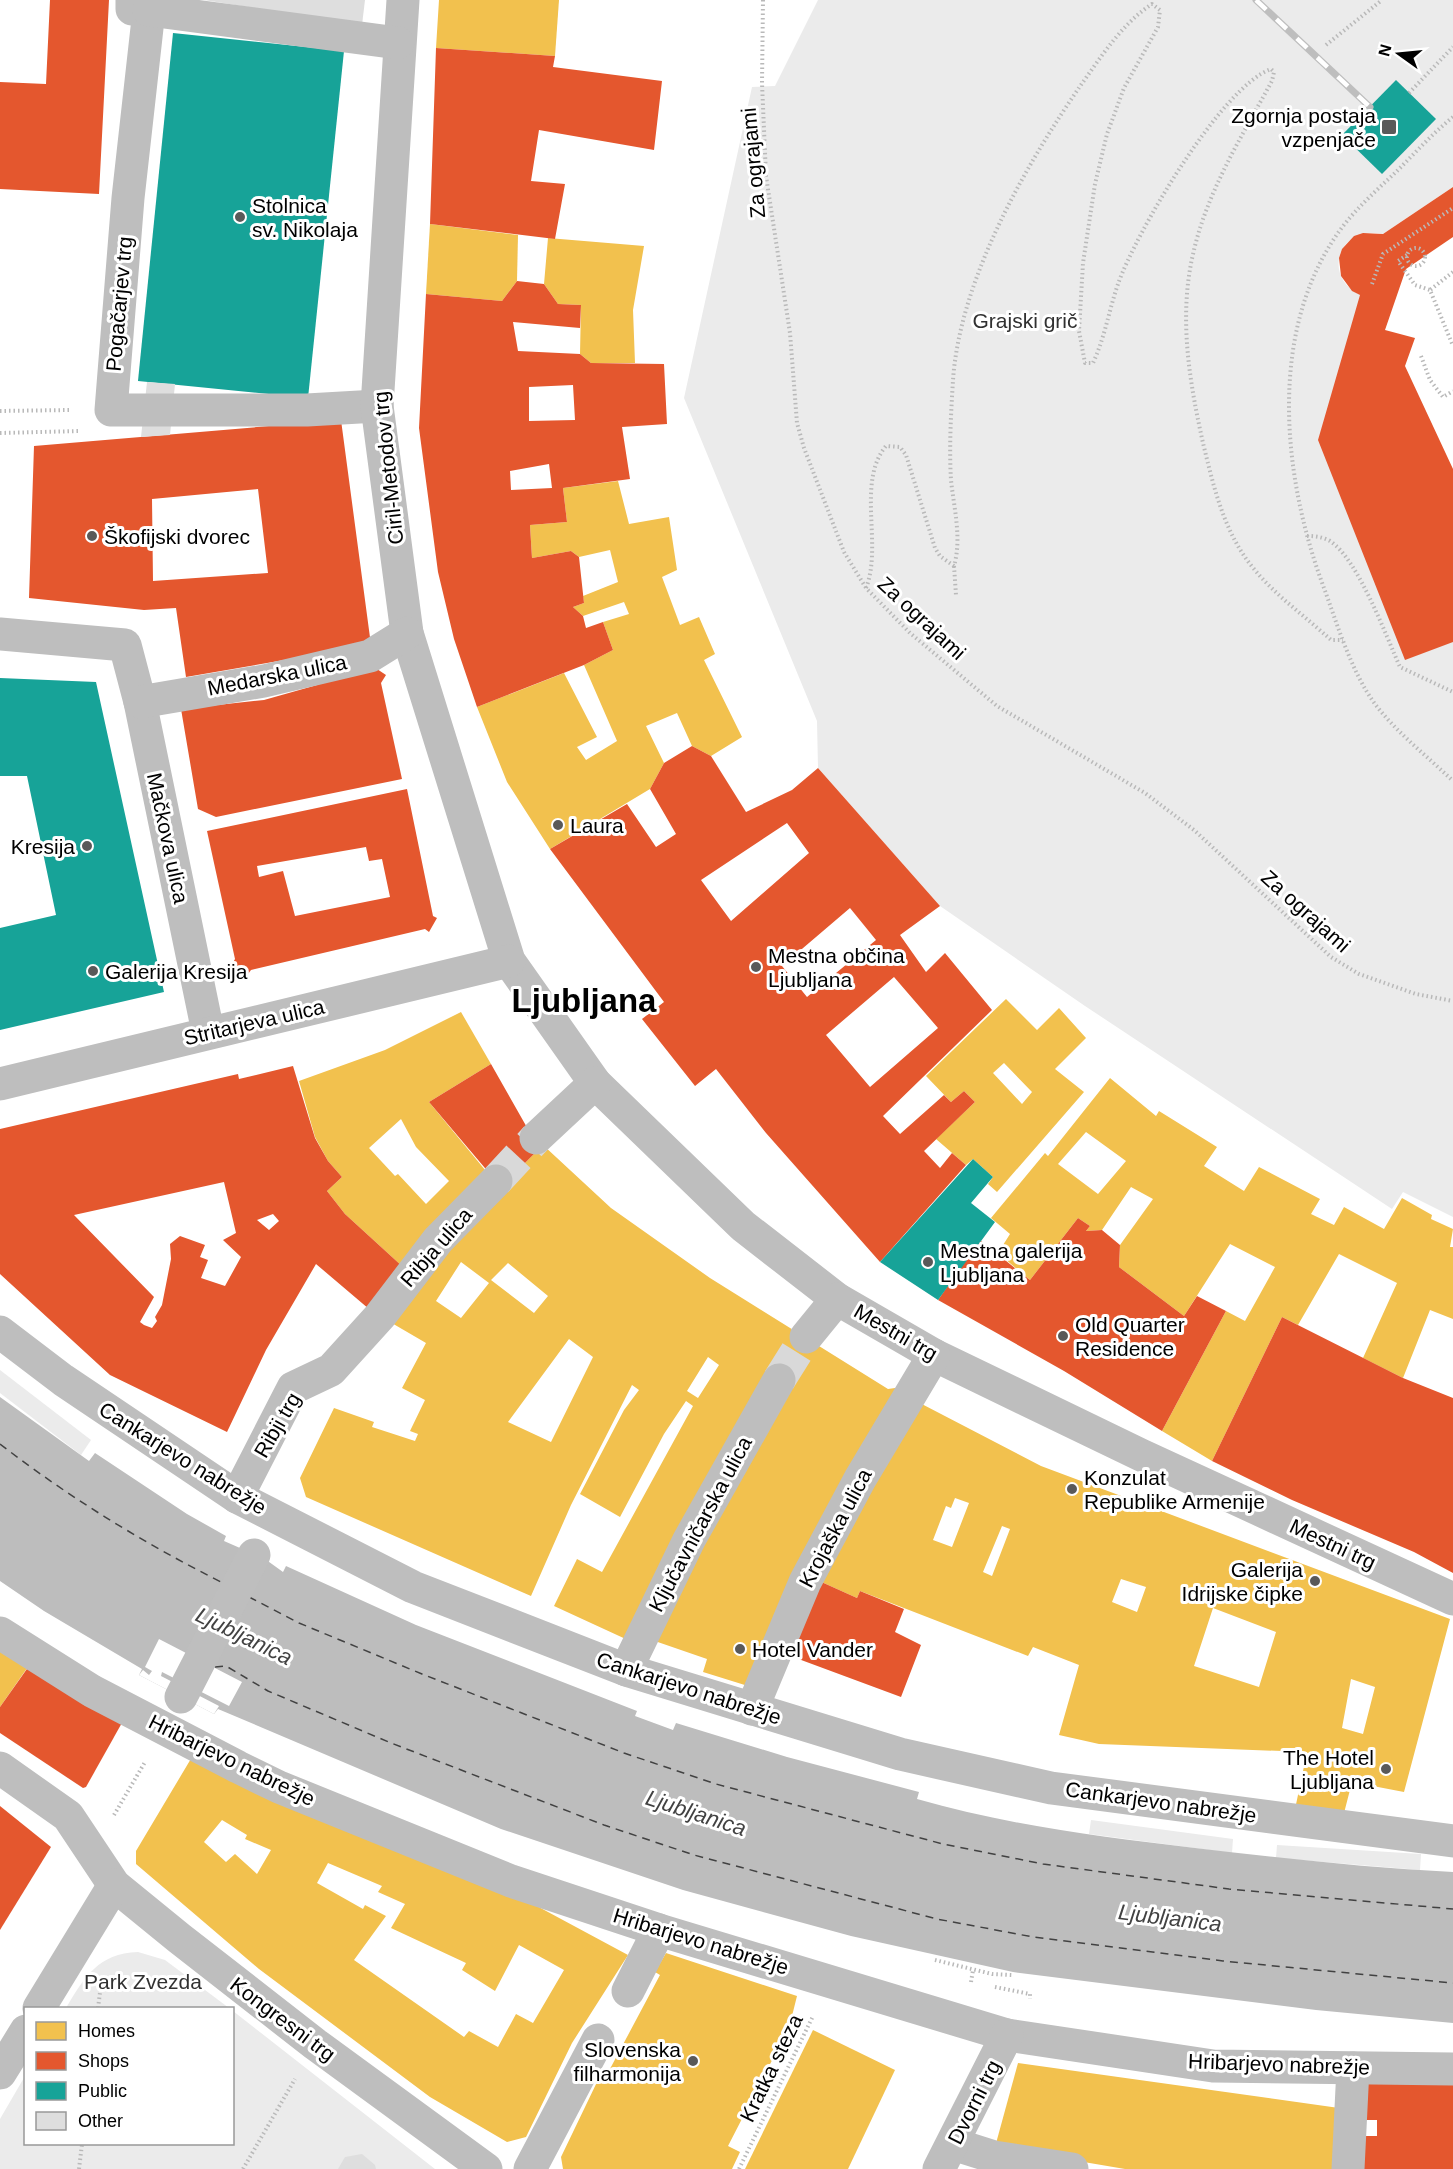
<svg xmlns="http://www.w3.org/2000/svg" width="1453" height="2169" font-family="Helvetica,sans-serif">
  <rect width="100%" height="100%" fill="#fff"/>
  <g fill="#ebebeb">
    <path d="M818,0H1453V187L1383,234C1339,225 1321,275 1360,295L1453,642V1217L1403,1192L1392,1209L1085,1006L940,906L818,768L817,721L684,398L752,87L775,86Z"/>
    <polygon points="0,1370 91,1440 81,1455 0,1393"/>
    <polygon points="1091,1820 1233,1839 1232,1853 1089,1834"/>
    <polygon points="1277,1845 1421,1854 1420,1870 1276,1858"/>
    <path d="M138,1952L165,1960L229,2008H66C84,1978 98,1953 138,1952Z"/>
    <polygon points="233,2011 435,2169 0,2169 0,2119 25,2076 26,2144 232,2144"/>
  </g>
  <path fill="#bdbdbd" d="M0,1397L89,1461L95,1453L187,1514L226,1536L224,1541L265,1559L283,1572L286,1566L416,1625L637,1711L635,1716L673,1730L676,1723L787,1757L919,1792L917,1799C1007,1825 1102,1837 1195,1848C1281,1858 1367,1868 1453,1872V2023L1316,2010L1013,1972L851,1936L683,1890L501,1829L218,1709L214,1714L139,1675L142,1669L44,1611L0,1581Z"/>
  <polygon fill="#fff" points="159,1639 242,1682 229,1706 162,1672 161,1676 219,1706 214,1714 139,1675 143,1670 149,1675 152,1671 145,1667"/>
  <g fill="#f2c14e" fill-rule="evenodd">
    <polygon points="439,0 559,0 555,56 436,48"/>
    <polygon points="430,224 518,235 517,281 502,301 426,294"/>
    <polygon points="548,238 644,246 633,310 635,363 591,363 580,354 581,305 558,304 544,284"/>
    <polygon points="618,481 629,524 669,517 677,570 662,577 680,625 699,617 715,654 704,660 742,737 711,756 692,746 677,713 646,726 664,763 650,789 550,849 507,782 477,707 564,673 597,737 577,747 586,760 617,741 584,665 613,650 603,622 629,614 624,602 583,616 573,607 584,603 583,596 618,582 610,550 579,557 571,551 532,558 530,525 567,522 563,488"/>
    <path d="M1006,999L1037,1030L1059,1008L1086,1038L1055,1069L1084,1092L997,1192L988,1184L993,1177L973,1159L966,1165L936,1139L975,1102L964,1091L951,1102L926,1076ZM1004,1063L1032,1092L1022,1104L993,1073Z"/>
    <path d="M461,1012L491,1064L429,1102L490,1176L403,1267L345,1214L327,1191L342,1177L328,1161L315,1137L299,1081L385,1050ZM401,1119L416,1147L449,1181L426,1204L398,1174L395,1176L369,1148Z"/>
    <path d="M1110,1078L1156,1116L1159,1111L1217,1147L1204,1166L1244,1191L1259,1167L1320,1199L1311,1214L1334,1225L1344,1207L1384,1229L1402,1198L1432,1215L1431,1219L1453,1229L1450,1247H1453V1319L1430,1310L1403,1378L1363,1358L1397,1283L1339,1254L1298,1325L1282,1317L1212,1461L1162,1431L1226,1311L1245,1321L1275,1267L1230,1244L1184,1316L1119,1267L1120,1245L1153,1199L1131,1187L1102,1230L1086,1231L1090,1226L1078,1218L1030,1280L998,1253L1010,1234L991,1218L1045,1153L1048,1156ZM1086,1132L1126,1161L1098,1194L1058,1164Z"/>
    <path d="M543,1145L611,1208L710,1278L888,1389L895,1388L901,1395L748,1686L703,1672L707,1659L649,1639L630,1641L554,1606L577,1559L602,1572L693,1406L686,1401L664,1434L620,1517L580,1494L624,1410L639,1390L632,1385L571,1505L531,1596L306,1497L300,1478L334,1408L374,1422L372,1427L415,1441L418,1434L410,1431L425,1400L402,1388L426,1343L390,1322L501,1187ZM461,1262L489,1283L461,1318L436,1301ZM508,1263L548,1296L534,1313L491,1280ZM569,1339L593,1357L551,1442L508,1422ZM708,1357L719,1365L698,1398L687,1391Z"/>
    <path d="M916,1401L1041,1466L1450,1619L1404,1792L1352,1782L1343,1817L1294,1814L1307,1752L1099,1744L1059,1735L1079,1665L1033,1647L1028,1656L860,1591L857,1598L817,1580ZM955,1498L969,1503L952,1547L933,1540L946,1506L951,1508ZM1002,1526L1010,1529L992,1576L983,1572ZM1121,1579L1146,1587L1137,1612L1112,1602ZM1213,1608L1276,1632L1259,1687L1194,1666ZM1351,1679L1375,1687L1363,1734L1342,1728Z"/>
    <polygon points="0,1639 32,1661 0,1707"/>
    <path d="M192,1757L507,1890L628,1955L572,2043L526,2137L507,2142L430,2097L259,1969L136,1864V1851ZM222,1820L247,1835L245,1839L271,1850L257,1874L235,1854L226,1862L204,1842ZM328,1863L382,1886L378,1892L405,1904L391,1928L466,1963L462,1970L495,1991L519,1945L564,1970L533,2023L516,2014L498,2047L469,2031L464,2037L354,1960L386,1916L365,1905L363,1909L317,1883Z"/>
    <polygon points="666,1953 797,1996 792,2016 801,2019 789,2041 783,2039 728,2146 740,2152 732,2169 563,2169 561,2157 598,2080 603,2082 660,1975 655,1972"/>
    <polygon points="813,2030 895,2070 848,2169 745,2169"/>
    <polygon points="1018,2063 1339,2108 1335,2169 1125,2169 995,2147"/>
  </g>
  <g fill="#e4572e" fill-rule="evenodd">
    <polygon points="50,0 109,0 99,194 0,189 0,82 46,84"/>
    <polygon points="436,48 555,56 553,67 662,81 654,150 539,130 531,181 565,184 555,239 430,224"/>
    <polygon points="1453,187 1453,237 1406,269 1385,330 1415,338 1405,366 1453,469 1453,642 1405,660 1318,440 1360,295 1352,291 1341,276 1339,258 1342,249 1354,236 1363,233 1383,234"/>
    <path d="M517,281L544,284L558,304L581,305L580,328L513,322L518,351L580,354L591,363L664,364L667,424L622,427L630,479L563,488L567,522L530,525L532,558L571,551L579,557L584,603L573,607L583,616L586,628L603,622L613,650L584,665L477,707L454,639L438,572L419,428L426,294L502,301ZM573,385L575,420L529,421V387ZM549,464L552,488L511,490L510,471Z"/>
    <path d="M341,420L371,645L186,677L176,608L144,610L29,598L34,446ZM258,489L268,573L153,581L152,499Z"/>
    <polygon points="371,665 386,675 381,683 402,779 216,817 198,809 181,709 264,700 317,685"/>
    <path d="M692,746L711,756L746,812L792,790L818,768L940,906L900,935L926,972L945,953L992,1010L883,1116L900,1134L944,1095L951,1102L964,1091L975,1102L924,1151L940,1168L952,1153L966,1165L880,1262L766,1133L716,1069L695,1086L642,1019L664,1002L550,849L627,804L656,847L676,834L650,789L664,763ZM787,823L809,853L731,921L701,880ZM850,908L876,940L807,997L782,966ZM894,977L938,1028L870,1087L826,1035Z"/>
    <path d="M407,789L433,916L437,918L429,932L425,929L251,970L245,978L230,968L235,959L207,831ZM366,847L369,861L382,859L390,897L295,916L283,871L259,877L257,866Z"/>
    <polygon points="491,1064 529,1131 543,1145 501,1187 429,1102"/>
    <path d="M293,1066L315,1138L328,1161L342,1177L327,1191L345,1214L403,1267L369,1309L316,1264L266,1350L227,1432L110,1375L0,1274V1129L238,1074L239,1079ZM224,1182L236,1233L223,1240L241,1257L225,1286L201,1278L208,1260L200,1257L205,1245L180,1236L170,1244L171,1259L162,1305L155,1317L157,1321L152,1328L144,1325L140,1322L154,1297L74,1215ZM273,1214L279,1221L269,1230L257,1220Z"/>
    <polygon points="1078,1218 1090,1226 1086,1231 1102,1230 1120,1245 1119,1267 1184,1316 1197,1296 1226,1311 1162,1431 1064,1371 938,1300 980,1240 1030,1280"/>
    <polygon points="1282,1317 1403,1378 1453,1398 1453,1573 1414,1552 1292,1500 1212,1461"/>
    <polygon points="817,1580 857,1598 860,1591 904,1609 895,1632 921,1645 901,1697 785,1654"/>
    <polygon points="29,1666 123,1721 86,1787 83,1788 0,1733 0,1707"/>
    <polygon points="0,1806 51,1847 0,1930"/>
    <polygon points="1363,2078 1453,2079 1453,2169 1361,2169 1362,2136 1377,2136 1377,2120 1362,2120"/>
  </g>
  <g fill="#17a398">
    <polygon points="173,33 344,51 308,398 138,381"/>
    <polygon points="1396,80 1436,119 1382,174 1342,135"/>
    <polygon points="0,678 96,682 164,992 0,1030 0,928 56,915 27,776 0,776"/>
    <polygon points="973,1159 993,1177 971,1203 995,1222 938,1300 880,1262"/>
  </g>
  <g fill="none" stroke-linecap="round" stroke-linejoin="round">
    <g stroke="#424242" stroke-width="1.5" stroke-dasharray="8 6" stroke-linecap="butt">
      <path d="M0,1444C70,1498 142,1542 221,1582"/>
      <polyline points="249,1597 299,1623 422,1674 624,1753 716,1784 943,1844 1043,1864 1229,1889 1453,1909"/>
      <polyline points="215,1667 226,1666 268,1691 391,1743 604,1825 694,1855 937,1919 1033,1937 1223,1961 1453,1983"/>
    </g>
  </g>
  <g fill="#dedede">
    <polygon points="204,0 365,0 362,25"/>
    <polygon points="147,382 175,384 170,435 141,437"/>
    <polygon points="362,2154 375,2165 376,2169 338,2169 345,2157"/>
  </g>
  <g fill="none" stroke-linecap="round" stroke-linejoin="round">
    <g stroke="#d9d9d9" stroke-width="33" stroke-dasharray="33 16" stroke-linecap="butt">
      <polyline points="496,1181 536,1138"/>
      <polyline points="779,1380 806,1337"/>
    </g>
    <g stroke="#b9b9b9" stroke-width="4" stroke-dasharray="1.5 3" stroke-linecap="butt">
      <polyline points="763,0 762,83 766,176 790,333 797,423 804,448 844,552 866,588 910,633 997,706 1145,793 1194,830 1331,957 1359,974 1416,994 1453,1001"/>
      <polyline points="1326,45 1382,0"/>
      <polyline points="1409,93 1453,47"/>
      <path d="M1453,117C1433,133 1415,153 1397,171C1377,190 1354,210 1338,233C1267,334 1283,479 1324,588C1337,624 1352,673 1375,704C1397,733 1427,756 1453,781"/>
      <polyline points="325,233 350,236"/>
      <circle cx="1416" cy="257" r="9"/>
      <polyline points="1407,255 1398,261 1415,285 1430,290"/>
      <polyline points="1453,272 1430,290 1453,346"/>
      <polyline points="1372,284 1383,254 1453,208"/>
      <polyline points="1421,356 1430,380 1443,397 1453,391"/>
      <polyline points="0,411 71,410"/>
      <polyline points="0,433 80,431"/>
      <path d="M1307,536C1315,536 1323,537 1330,541C1358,559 1386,636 1400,667L1453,692"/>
      <polyline points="954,566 956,595"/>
      <path d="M866,588C883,545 856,482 886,446L900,447L906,455L935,548L940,556L954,566C962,538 954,509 951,480C949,448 951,413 953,380C960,279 1026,164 1083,82C1103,54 1123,23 1152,4L1160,10L1158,27L1124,88L1107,134L1095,184L1083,263L1079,331L1085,363H1093C1105,337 1109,310 1118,284C1136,233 1221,87 1271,69L1274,72L1272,81C1243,134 1208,190 1194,250C1178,314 1189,380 1203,443C1214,488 1224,533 1254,569C1275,595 1306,617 1331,640H1343"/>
      <polyline points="114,1815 145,1762"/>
      <polyline points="935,1960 992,1974 1012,1975"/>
      <polyline points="971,1982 973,1970"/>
      <polyline points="995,1987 1030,1994 1030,1999"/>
      <polyline points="98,2008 101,1985"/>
      <polyline points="79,2169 82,2144"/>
      <polyline points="243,2169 295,2079"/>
      <polyline points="739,2169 813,2016"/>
    </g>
    <g stroke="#bebebe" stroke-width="33">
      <polyline points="132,0 132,9 149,10 128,198 111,410 307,410 377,406"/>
      <polyline points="403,0 377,406 407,633 509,961 595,1083 743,1226 837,1299 934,1355 1141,1455 1453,1599"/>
      <polyline points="149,10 398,43"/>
      <polyline points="0,634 125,645 140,702 208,1032"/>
      <polyline points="140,702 264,681 370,656 407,633"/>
      <polyline points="0,1084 509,961"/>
      <polyline points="536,1138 595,1083"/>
      <polyline points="0,1332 63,1380 237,1497 413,1587 626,1670 900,1754 1051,1788 1453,1841"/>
      <polyline points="806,1337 837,1299"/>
      <polyline points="237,1497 293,1388 331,1370 380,1316 438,1240 496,1181"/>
      <polyline points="0,1633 92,1691 238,1767 279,1787 511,1881 659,1930 1007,2035 1213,2066 1453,2069"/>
      <polyline points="626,1670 689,1540 779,1380"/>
      <polyline points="752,1709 805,1582 860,1479 934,1355"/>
      <polyline points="0,1768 68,1816 114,1885 179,1938 315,2044 486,2169"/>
      <polyline points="628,1991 659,1930"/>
      <polyline points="39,2008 114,1885"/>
      <polyline points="0,2073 26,2031"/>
      <polyline points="953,2144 994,2157 1072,2169"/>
      <polyline points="530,2169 598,2040"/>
      <polyline points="939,2169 1007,2035"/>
      <polyline points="1348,2169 1353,2068"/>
    </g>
    <g stroke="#bebebe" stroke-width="7">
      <polyline id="rail" points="1256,0 1370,107"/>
    </g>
    <use href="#rail" stroke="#fff" stroke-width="4.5" stroke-dasharray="14" stroke-linecap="butt"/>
    <polyline stroke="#bebebe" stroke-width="33" points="181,1697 254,1555"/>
  </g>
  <g fill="#595959" stroke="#fff" stroke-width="2">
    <rect x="1381" y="119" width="16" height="16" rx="3"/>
    <circle cx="240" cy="217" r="6"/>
    <circle cx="92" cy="536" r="6"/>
    <circle cx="558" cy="825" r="6"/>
    <circle cx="87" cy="846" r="6"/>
    <circle cx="756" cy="967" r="6"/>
    <circle cx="93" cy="971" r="6"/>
    <circle cx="928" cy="1262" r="6"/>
    <circle cx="1063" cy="1336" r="6"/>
    <circle cx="1072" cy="1489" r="6"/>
    <circle cx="1315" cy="1581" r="6"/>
    <circle cx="740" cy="1649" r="6"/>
    <circle cx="1386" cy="1769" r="6"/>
    <circle cx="693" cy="2061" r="6"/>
  </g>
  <g text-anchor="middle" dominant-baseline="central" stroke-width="6" stroke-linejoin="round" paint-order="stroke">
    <g font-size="21" fill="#000" stroke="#fff" text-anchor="start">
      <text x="1376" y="115" text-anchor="end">Zgornja postaja<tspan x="1376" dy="24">vzpenjače</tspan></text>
      <text x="252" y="205">Stolnica<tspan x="252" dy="24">sv. Nikolaja</tspan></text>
      <text x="104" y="536">Škofijski dvorec</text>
      <text x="570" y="825">Laura</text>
      <text x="75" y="846" text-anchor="end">Kresija</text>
      <text x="768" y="955">Mestna občina<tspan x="768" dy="24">Ljubljana</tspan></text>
      <text x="105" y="971">Galerija Kresija</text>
      <text x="940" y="1250">Mestna galerija<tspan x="940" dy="24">Ljubljana</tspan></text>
      <text x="1075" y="1324">Old Quarter<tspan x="1075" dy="24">Residence</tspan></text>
      <text x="1084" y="1477">Konzulat<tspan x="1084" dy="24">Republike Armenije</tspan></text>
      <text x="1303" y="1569" text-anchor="end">Galerija<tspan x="1303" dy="24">Idrijske čipke</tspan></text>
      <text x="752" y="1649">Hotel Vander</text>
      <text x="1374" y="1757" text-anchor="end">The Hotel<tspan x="1374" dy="24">Ljubljana</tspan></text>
      <text x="681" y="2049" text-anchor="end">Slovenska<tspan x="681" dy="24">filharmonija</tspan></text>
    </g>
    <g font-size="21" fill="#000" stroke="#fff">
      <text transform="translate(753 163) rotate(-95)">Za ograjami</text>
      <text transform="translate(119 304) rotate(-85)">Pogačarjev trg</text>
      <text transform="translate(388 468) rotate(-96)">Ciril-Metodov trg</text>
      <text transform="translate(922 618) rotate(43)">Za ograjami</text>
      <text transform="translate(277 675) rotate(-11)">Medarska ulica</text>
      <text transform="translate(168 838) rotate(78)">Mačkova ulica</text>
      <text transform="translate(1306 911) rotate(42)">Za ograjami</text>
      <text transform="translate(254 1022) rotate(-13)">Stritarjeva ulica</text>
      <text transform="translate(436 1247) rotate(-49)">Ribja ulica</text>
      <text transform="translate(896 1332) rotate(30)">Mestni trg</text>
      <text transform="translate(277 1425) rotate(-60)">Ribji trg</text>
      <text transform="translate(183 1458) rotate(32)">Cankarjevo nabrežje</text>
      <text transform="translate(700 1524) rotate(-62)">Ključavničarska ulica</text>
      <text transform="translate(835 1528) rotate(-62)">Krojaška ulica</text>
      <text transform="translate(1333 1544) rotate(25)">Mestni trg</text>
      <text transform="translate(689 1688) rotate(18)">Cankarjevo nabrežje</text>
      <text transform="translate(232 1760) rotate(26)">Hribarjevo nabrežje</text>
      <text transform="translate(1161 1802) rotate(8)">Cankarjevo nabrežje</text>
      <text transform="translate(701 1941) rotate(17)">Hribarjevo nabrežje</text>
      <text transform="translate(283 2019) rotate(37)">Kongresni trg</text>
      <text transform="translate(1279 2064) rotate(2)">Hribarjevo nabrežje</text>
      <text transform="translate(771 2068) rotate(-64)">Kratka steza</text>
      <text transform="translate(974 2102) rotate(-63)">Dvorni trg</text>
    </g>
    <g font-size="21" fill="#313131" stroke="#fff">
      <text x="1025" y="320">Grajski grič</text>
      <text x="143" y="1981">Park Zvezda</text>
    </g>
    <g font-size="22" font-style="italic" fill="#424242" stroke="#fff">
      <text transform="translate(244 1636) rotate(26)">Ljubljanica</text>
      <text transform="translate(696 1813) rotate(18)">Ljubljanica</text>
      <text transform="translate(1170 1918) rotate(7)">Ljubljanica</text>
    </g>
    <g font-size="33" font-weight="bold" fill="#000" stroke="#fff">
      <text x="584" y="1000">Ljubljana</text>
    </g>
  </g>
  <rect x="24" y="2007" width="210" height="138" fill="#ffffff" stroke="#999999" stroke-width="1.5"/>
  <rect x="36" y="2022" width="30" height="18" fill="#f2c14e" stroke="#999999" stroke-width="1.5"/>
  <text x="78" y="2037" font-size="18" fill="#000000">Homes</text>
  <rect x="36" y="2052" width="30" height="18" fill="#e4572e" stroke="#999999" stroke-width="1.5"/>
  <text x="78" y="2067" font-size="18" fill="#000000">Shops</text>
  <rect x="36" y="2082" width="30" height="18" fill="#17a398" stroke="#999999" stroke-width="1.5"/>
  <text x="78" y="2097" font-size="18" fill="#000000">Public</text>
  <rect x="36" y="2112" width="30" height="18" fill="#dedede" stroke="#999999" stroke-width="1.5"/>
  <text x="78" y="2127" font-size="18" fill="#000000">Other</text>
  <g transform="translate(1399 54) rotate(285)" stroke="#ffffff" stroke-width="4.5" paint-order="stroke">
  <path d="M0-4.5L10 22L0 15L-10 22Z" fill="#000000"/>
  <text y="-9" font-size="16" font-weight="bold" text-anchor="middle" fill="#000000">N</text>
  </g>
</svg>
